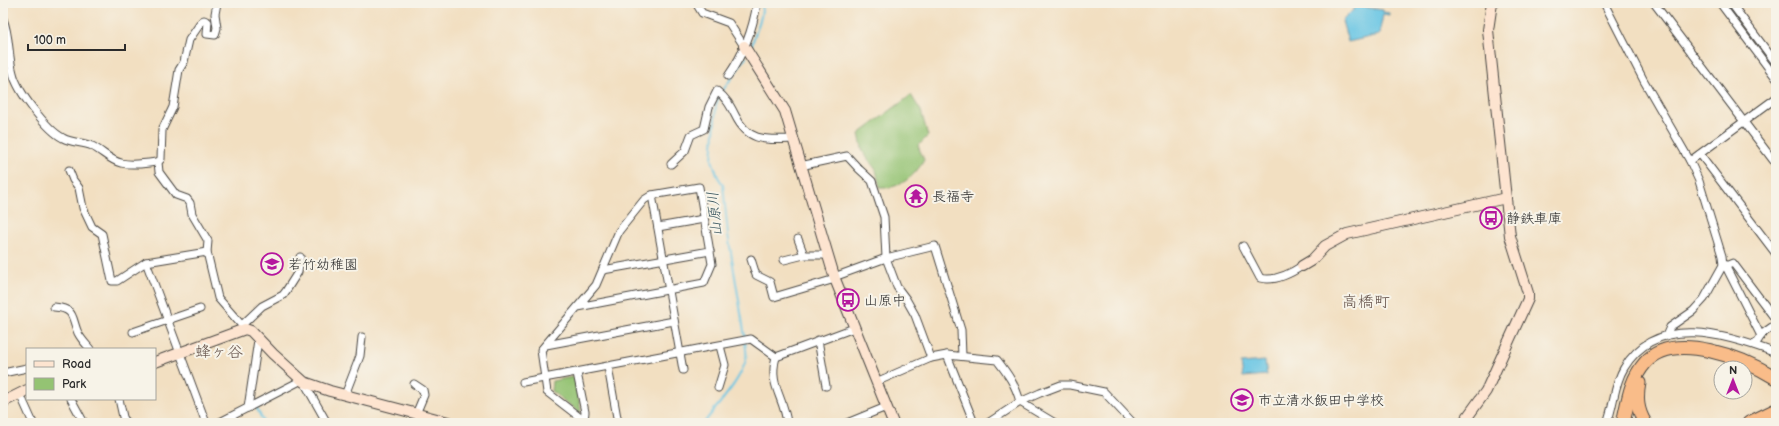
<svg xmlns="http://www.w3.org/2000/svg" width="1779" height="426" font-family="'Balsamiq Sans','Klee One',sans-serif">
  <rect width="100%" height="100%" fill="#f7f3e8"/>
  <filter id="ink" filterUnits="userSpaceOnUse"><feTurbulence type="fractalNoise" baseFrequency=".025" numOctaves="2"/><feDisplacementMap in="SourceGraphic" scale="8" xChannelSelector="R" yChannelSelector="G"/><feConvolveMatrix kernelMatrix="1 2 1 2 8 2 1 2 1" color-interpolation-filters="sRGB"/></filter>
  <filter id="wash" filterUnits="userSpaceOnUse"><feTurbulence type="fractalNoise" baseFrequency=".012" numOctaves="4" result="noise"/><feDisplacementMap in="SourceGraphic" scale="16" xChannelSelector="R" yChannelSelector="G"/><feGaussianBlur stdDeviation="0.9" result="paint"/><feColorMatrix in="noise" values="0 0 0 0 0 0 0 0 0 0 0 0 0 0 0 0 0 1.4 0 .05"/><feComposite in="paint" operator="in"/></filter>
  <g filter="url(#wash)">
    <rect width="100%" height="100%" fill="#f2dfc1"/>
    <g fill="#94c373" stroke="#60774f">
      <path d="M911,95L921,111L928,136L918,146L924,160C915,176 900,189 880,188L876,170L863,152L859,134Z"/>
      <polygon points="572,377 575,380 581,411 579,412 551,391 552,381"/>
    </g>
    <g fill="#66c5e4" stroke="#487888">
      <polygon points="1357,6 1383,10 1383,12 1389,13 1389,16 1383,15 1379,35 1348,42 1342,21"/>
      <polygon points="1265,361 1267,375 1243,377 1241,363"/>
    </g>
    <g fill="none" stroke-linecap="round" stroke-linejoin="round">
      <g stroke="#66c5e4" stroke-width="2">
        <polyline points="1726,3 1776,69"/>
        <polyline points="750,50 761,17 763,3"/>
        <polyline points="745,337 728,235 723,185 718,177 712,160 716,105 719,96 746,57"/>
        <polyline points="256,407 264,423"/>
        <path d="M704,423C718,404 739,383 746,360C747,355 746,348 745,342"/>
      </g>
    </g>
  </g>
  <g filter="url(#ink)">
    <g fill="none" stroke-linecap="round" stroke-linejoin="round">
      <g stroke="#494642" stroke-width="9">
        <g id="street">
          <polyline points="217,3 215,14 217,28 215,35 207,34 208,22 204,20 202,21 189,40 184,62 179,70 173,107 162,130 161,159 158,162 159,172 176,195 187,199 190,203 192,214 208,241 207,252 218,298 245,329"/>
          <polyline points="696,3 702,13 729,23 744,46"/>
          <polyline points="1604,3 1644,81 1690,161 1699,181 1722,256 1723,265 1704,299 1693,311 1670,327 1666,336"/>
          <polyline points="1654,3 1776,164"/>
          <polyline points="1720,3 1776,78"/>
          <polyline points="1731,3 1776,63"/>
          <path d="M3,19C10,36 8,56 13,73C17,91 47,130 63,138C72,143 83,142 92,146C102,151 111,161 121,163C133,166 146,163 158,162"/>
          <path d="M728,76C743,55 753,29 757,3"/>
          <polyline points="1700,154 1776,254"/>
          <polyline points="1690,161 1776,98"/>
          <path d="M671,164L685,151L691,135L704,129L709,107L717,91C726,98 730,105 735,115C748,142 765,140 792,139"/>
          <polyline points="800,166 847,156 859,169 872,181 884,217 886,258 897,287 906,299 915,315 931,358"/>
          <polyline points="69,170 73,180 79,188 83,208 92,227 102,234 112,281 117,281 146,262 207,252"/>
          <polyline points="652,195 683,370"/>
          <polyline points="658,227 704,219"/>
          <polyline points="798,239 804,255 827,255"/>
          <path d="M1243,246L1260,278C1275,282 1290,274 1302,266"/>
          <polyline points="751,259 756,275 770,282 774,297 835,279"/>
          <polyline points="784,260 804,255"/>
          <polyline points="146,262 206,423"/>
          <polyline points="1723,265 1728,265 1733,263 1776,320"/>
          <polyline points="1725,265 1761,336"/>
          <polyline points="603,270 710,251"/>
          <polyline points="834,277 886,258 935,246 961,330 962,356"/>
          <path d="M54,307C76,309 71,317 78,333C81,339 86,344 90,349"/>
          <polyline points="578,307 704,283 712,264 699,187 652,195 644,200 619,231 596,285 541,350 547,392 587,423"/>
          <polyline points="242,325 262,306 283,295 286,291 298,272 300,257"/>
          <polyline points="133,332 200,309"/>
          <polyline points="818,340 826,386"/>
          <polyline points="546,345 674,321"/>
          <polyline points="1755,345 1762,334 1776,324"/>
          <polyline points="947,355 974,423"/>
          <path d="M776,357C768,385 784,397 787,423"/>
          <polyline points="608,367 618,423"/>
          <polyline points="3,373 27,368"/>
          <polyline points="577,373 585,412 584,421"/>
          <polyline points="304,382 327,423"/>
          <polyline points="523,382 751,339 776,357 854,328"/>
          <path d="M876,382L931,358L947,355L997,360C1007,373 1016,385 1020,402L1055,423"/>
          <polyline points="414,384 423,390 424,395 416,414"/>
          <polyline points="718,388 725,365 720,346"/>
          <polyline points="20,394 33,423"/>
          <polyline points="345,395 360,356 362,337"/>
          <polyline points="71,399 84,423"/>
          <polyline points="119,399 123,417 126,423"/>
          <polyline points="248,408 258,340"/>
          <polyline points="218,423 302,380"/>
          <polyline points="847,423 886,407"/>
          <polyline points="988,423 1020,402 1040,393 1061,385 1070,385 1104,392 1133,423"/>
          <path d="M1607,423C1614,405 1614,384 1624,368C1657,312 1728,335 1776,353"/>
        </g>
      </g>
      <g stroke="#494642" stroke-width="12">
        <g id="secondary">
          <polyline points="744,46 785,111 835,279 893,423"/>
          <polyline points="1302,266 1312,260 1325,246 1347,234 1506,198"/>
          <polyline points="155,362 245,329 251,331 273,354 304,382 330,391 452,423"/>
          <polyline points="3,402 27,390"/>
          <polyline points="1463,423 1486,391 1528,299 1528,293 1510,236 1488,30 1492,3"/>
        </g>
      </g>
      <g stroke="#494642" stroke-width="15">
        <g id="highway">
          <path d="M1639,383C1636,398 1637,410 1645,423"/>
          <path d="M1623,423C1628,402 1630,380 1645,363C1674,329 1745,359 1776,378"/>
          <polyline points="1749,423 1776,410"/>
        </g>
      </g>
      <use href="#street" stroke="#fff" stroke-width="7"/>
      <use href="#secondary" stroke="#fde4d0" stroke-width="10"/>
      <use href="#highway" stroke="#f9bc89" stroke-width="13"/>
    </g>
  </g>
  <defs>
    <g id="temple-ring" transform="scale(1.15)"><circle r="9.5" fill="#f7f3e8" stroke="#b5179e" stroke-width="1.5"/><path d="M0-6L5-2H3V0L6.5 2.5H4V6H1.5V3h-3V6H-4V2.5H-6.5L-3 0V-2H-5Z" fill="#b5179e"/></g>
    <g id="bus-ring" transform="scale(1.15)"><circle r="9.5" fill="#f7f3e8" stroke="#b5179e" stroke-width="1.5"/><path d="M-5-6H5V4H4V6H2V4H-2V6H-4V4H-5ZM-3.5-4V0h7V-4ZM-3.5 1.2v1.5H-2V1.2ZM2 1.2v1.5H3.5V1.2Z" fill="#b5179e"/></g>
    <g id="school-ring" transform="scale(1.15)"><circle r="9.5" fill="#f7f3e8" stroke="#b5179e" stroke-width="1.5"/><path d="M0-5L7-2L0 1L-7-2ZM-4 1L0 2.5L4 1V4Q0 6-4 4Z" fill="#b5179e"/></g>
  </defs>
  <g fill-rule="evenodd">
    <use href="#temple-ring" x="916" y="196"/>
    <use href="#bus-ring" x="1491" y="218"/>
    <use href="#school-ring" x="272" y="264"/>
    <use href="#bus-ring" x="848" y="300"/>
    <use href="#school-ring" x="1242" y="400"/>
  </g>
  <g text-anchor="middle" dominant-baseline="central" stroke-width="4" stroke-linejoin="round" paint-order="stroke">
    <g font-size="14" fill="#2b2b2b" stroke="#f7f3e8" text-anchor="start">
      <text x="932" y="196">長福寺</text>
      <text x="1506" y="218">静鉄車庫</text>
      <text x="288" y="264">若竹幼稚園</text>
      <text x="864" y="300">山原中</text>
      <text x="1258" y="400">市立清水飯田中学校</text>
    </g>
    <g font-size="15" font-style="italic" fill="#3d5962" stroke="#f7f3e8">
      <text transform="translate(715 214) rotate(-96)">山原川</text>
    </g>
    <g font-size="16" fill="#66544c" stroke="#f7f3e8">
      <text x="1366" y="302">高橋町</text>
      <text x="219" y="352">蜂ヶ谷</text>
    </g>
  </g>
  <rect width="1779" height="426" fill="none" stroke="#f7f3e8" stroke-width="16"/>
  <rect x="26" y="348" width="130" height="52" fill="#f7f3e8" stroke="#a5a39c"/>
  <rect x="34" y="361" width="20" height="6" fill="#fde4d0" stroke="#a5a39c"/>
  <text x="62" y="368" font-size="12" fill="#2b2b2b">Road</text>
  <rect x="34" y="378" width="20" height="12" fill="#94c373" stroke="#a5a39c"/>
  <text x="62" y="388" font-size="12" fill="#2b2b2b">Park</text>
  <g transform="translate(1733 380)"><circle r="19" fill="#f7f3e8" stroke="#a5a39c"/>
  <path d="M0-3L7 15L0 10L-7 15Z" fill="#b5179e"/>
  <text y="-6" font-size="11" font-weight="bold" text-anchor="middle" fill="#2b2b2b">N</text>
  </g>
  <path d="M28 44v6h97v-6" fill="none" stroke="#2b2b2b" stroke-width="2"/>
  <text x="34" y="44" font-size="12" fill="#2b2b2b" stroke="#f7f3e8" stroke-width="3" paint-order="stroke">100 m</text>
</svg>
